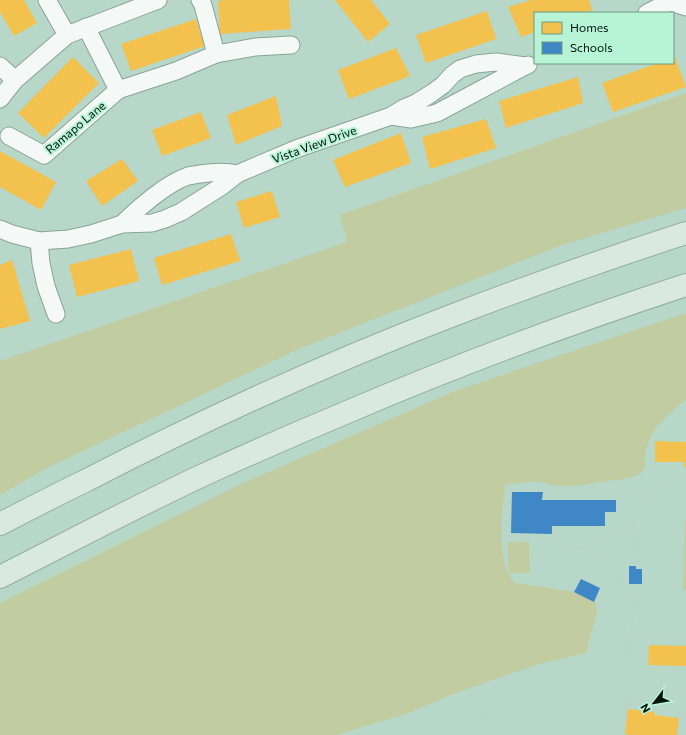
<svg xmlns="http://www.w3.org/2000/svg" width="686" height="735" font-family="Commissioner,sans-serif">
  <rect width="100%" height="100%" fill="#b7d8c8"/>
  <g fill="#c1cca0">
    <polygon points="686,93 686,208 562,245 299,349 47,468 0,495 0,361 347,242 340,215"/>
    <path d="M686,313V399L670,413L656,427L650,438L645,452V467L640,474L630,478L574,486H556L536,481L505,485C502,511 495,563 515,583L549,588L574,592L596,602L597,612L586,653L539,664L453,694L406,714L336,735H0V603L241,484L455,391Z"/>
    <polygon points="685,519 686,519 686,590 683,590"/>
    <polygon points="508,542 529,542 530,573 508,573"/>
  </g>
  <g fill="#f2c14e">
    <polygon points="0,0 24,0 37,23 14,36 0,12"/>
    <polygon points="230,0 289,0 291,29 220,34 218,1"/>
    <polygon points="335,0 371,0 390,24 368,42"/>
    <polygon points="531,0 589,0 592,10 584,13 535,13 535,32 521,37 508,7"/>
    <polygon points="487,11 496,39 426,63 416,35"/>
    <polygon points="196,19 205,46 131,71 121,44"/>
    <polygon points="396,48 410,76 349,99 338,70"/>
    <polygon points="73,57 99,83 44,138 18,113"/>
    <polygon points="675,57 686,87 613,112 602,83 658,63 673,63 673,58"/>
    <polygon points="578,77 583,103 506,128 499,101"/>
    <polygon points="276,96 282,126 236,145 227,115"/>
    <polygon points="201,112 211,138 162,156 152,130"/>
    <polygon points="486,119 496,148 430,169 422,137"/>
    <polygon points="401,133 411,163 345,187 333,160"/>
    <polygon points="0,151 56,182 41,210 0,187"/>
    <polygon points="122,159 138,181 102,206 86,181"/>
    <polygon points="272,191 280,217 244,228 236,202"/>
    <polygon points="231,234 240,261 162,285 154,258"/>
    <polygon points="131,249 139,281 77,297 69,265"/>
    <polygon points="12,260 30,321 0,329 0,265"/>
    <polygon points="655,441 686,442 686,467 684,467 684,462 655,462"/>
    <polygon points="649,645 686,646 686,666 648,665"/>
    <polygon points="628,709 655,712 654,715 679,718 677,735 631,735 625,734"/>
  </g>
  <g fill="#3f88c5">
    <polygon points="512,492 543,492 542,500 616,500 616,512 605,512 605,526 552,526 552,534 511,533"/>
    <polygon points="629,566 636,566 636,569 642,569 642,584 629,584"/>
    <polygon points="581,579 600,588 594,602 574,592"/>
  </g>
  <g fill="none" stroke-linecap="round" stroke-linejoin="round">
    <g stroke="#8aa397" stroke-width="19">
      <g id="minor">
        <polyline points="47,0 67,35"/>
        <polyline points="200,0 203,5 216,54"/>
        <polyline points="670,2 686,7"/>
        <polyline points="647,13 659,7 670,2"/>
        <polyline points="86,27 118,90"/>
        <polyline points="0,66 15,80"/>
        <polyline points="0,99 15,80 67,35 158,0"/>
        <polyline points="391,116 411,119 437,113 525,66 528,65"/>
        <polyline points="9,136 44,155 118,90 176,71 216,54 255,47 291,45"/>
        <path d="M122,224C138,208 167,183 188,176C192,175 196,175 200,174C213,172 225,171 237,174"/>
        <polyline points="0,229 12,234 39,241 68,239 91,234 122,224 152,223 165,219 181,212 222,186 237,174 296,149 391,116 404,108 416,103 432,93 443,85 452,75 460,69 476,64 496,62 525,66"/>
        <polyline points="39,241 41,263 46,286 56,314"/>
      </g>
    </g>
    <g stroke="#93ada0" stroke-width="24">
      <g id="highway">
        <path d="M0,524C29,509 58,494 87,480C207,418 330,362 456,314C532,285 609,258 686,233"/>
        <path d="M0,577C67,543 133,508 201,476C249,454 297,433 345,413C457,365 570,323 686,285"/>
      </g>
    </g>
    <g stroke="#c2ccc7" stroke-width="2" stroke-dasharray="1 3" stroke-linecap="butt">
      <path d="M583,547C597,553 609,558 616,573C621,582 622,591 629,598L636,599L630,635L686,639"/>
      <polyline points="560,550 583,547 633,527"/>
      <polyline points="562,557 556,539 508,537 509,489 544,489 554,493 621,489 633,492 649,499"/>
      <polyline points="640,564 633,527 649,499 664,479 672,475 686,474"/>
      <polyline points="479,703 490,735"/>
      <polyline points="627,704 670,711 683,714 685,723 686,723"/>
      <polyline points="670,711 672,697 681,690 686,690"/>
      <polyline points="685,723 686,732"/>
      <polyline points="608,735 607,734 625,714 627,704 626,660 630,635"/>
      <polyline points="623,735 625,715"/>
    </g>
    <use href="#minor" stroke="#f4f9f7" stroke-width="17"/>
    <use href="#highway" stroke="#dae8e2" stroke-width="22"/>
  </g>
  <g text-anchor="middle" dominant-baseline="central" stroke-width="4" stroke-linejoin="round" paint-order="stroke">
    <g font-size="12" fill="#01150b" stroke="#b7f3d5">
      <text transform="translate(75 127) rotate(-40)">Ramapo Lane</text>
      <text transform="translate(314 144) rotate(-20)">Vista View Drive</text>
    </g>
  </g>
  <rect x="534" y="12" width="140" height="52" fill="#b7f3d5" stroke="#6e9a84"/>
  <rect x="542" y="22" width="20" height="12" fill="#f2c14e" stroke="#6e9a84"/>
  <text x="570" y="32" font-size="12" fill="#01150b">Homes</text>
  <rect x="542" y="42" width="20" height="12" fill="#3f88c5" stroke="#6e9a84"/>
  <text x="570" y="52" font-size="12" fill="#01150b">Schools</text>
  <g transform="translate(654 703) rotate(239)" stroke="#b7f3d5" stroke-width="3" paint-order="stroke">
  <path d="M0-3L7 15L0 10L-7 15Z" fill="#01150b"/>
  <text y="-6" font-size="11" font-weight="bold" text-anchor="middle" fill="#01150b">N</text>
  </g>
</svg>
